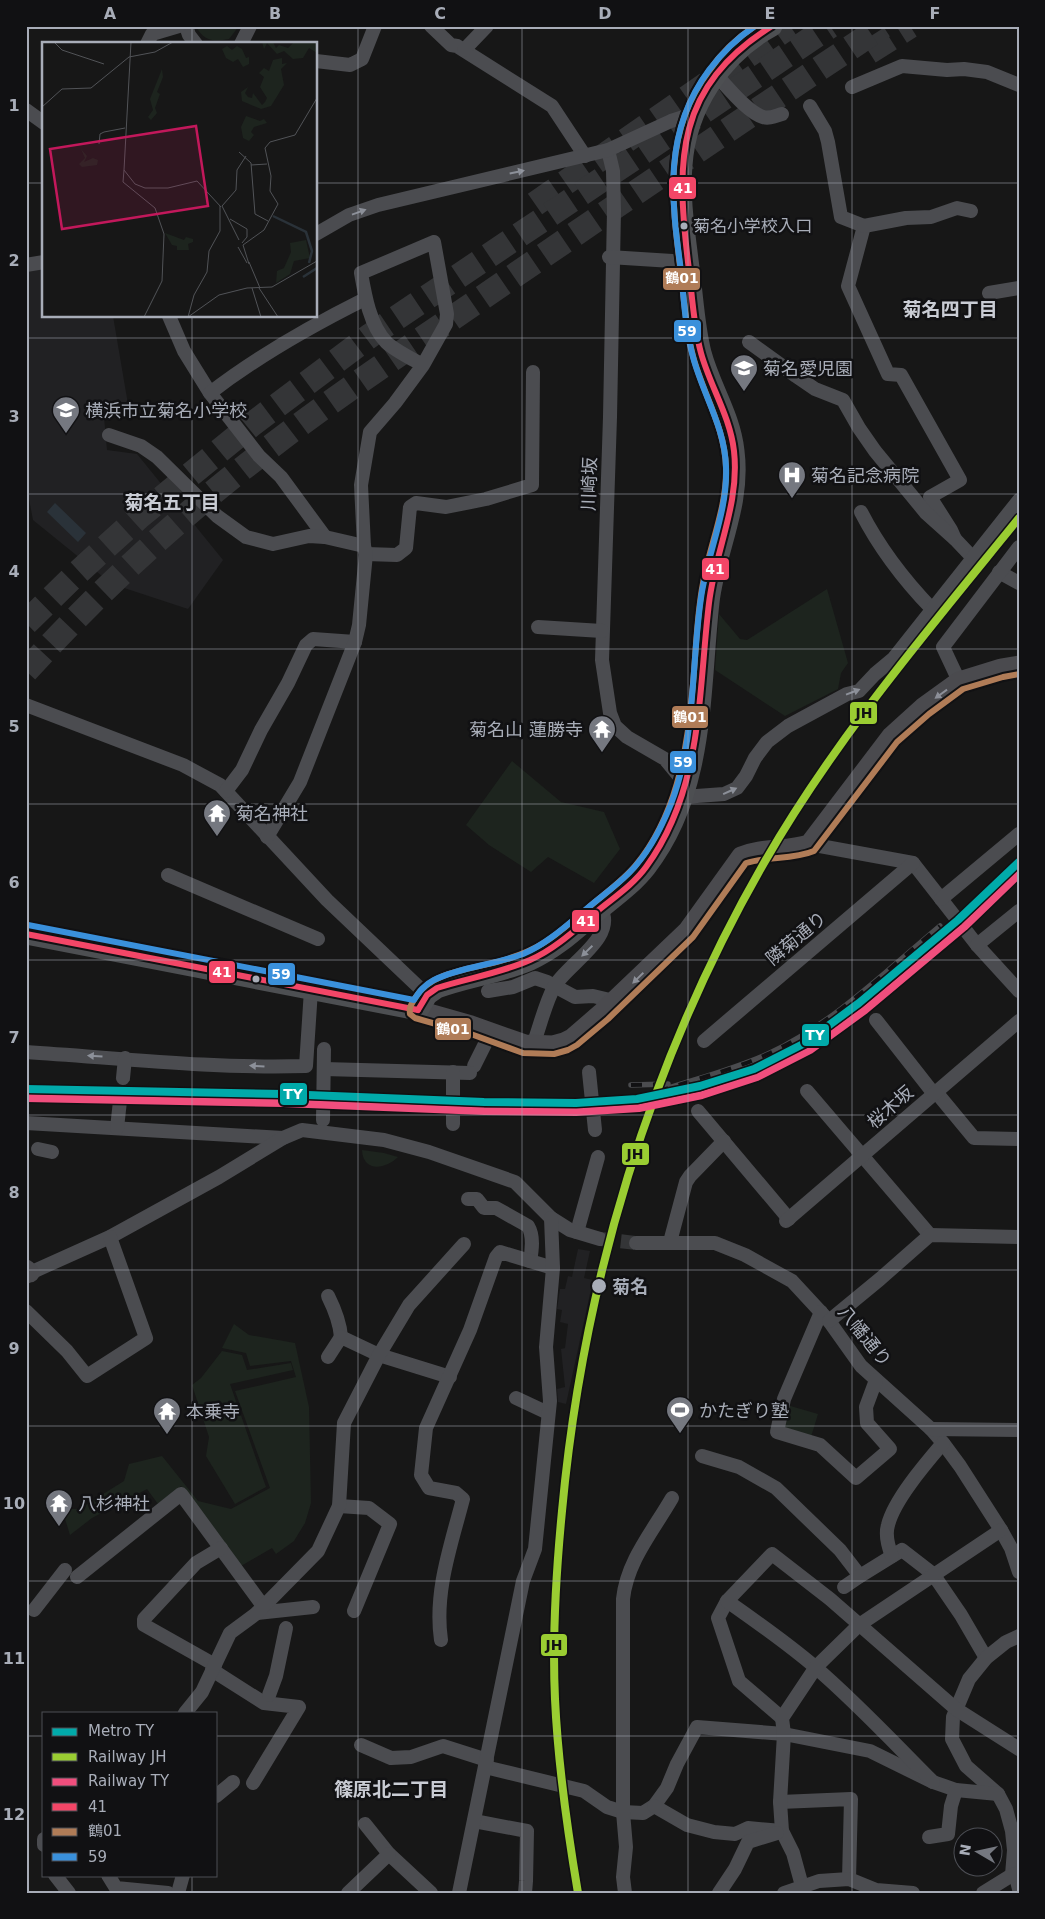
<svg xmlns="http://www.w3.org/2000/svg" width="1045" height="1919" font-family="'DejaVu Sans','Noto Sans JP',sans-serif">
  <rect width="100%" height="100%" fill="#171717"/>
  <g fill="#212123">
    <polygon points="44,268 44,316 113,316 130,416 104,417 107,450 137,454 223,560 188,609 112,584 33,520 26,483 26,271"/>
    <polygon points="578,1249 590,1251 584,1278 593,1280 566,1404 558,1402 557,1389 565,1387 561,1349 565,1348 568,1324 560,1322 562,1310 557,1309 560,1289 565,1289 568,1276 572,1277"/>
  </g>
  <g fill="#1d241e">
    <path d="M196,26H239L229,39C214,42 203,41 196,26Z"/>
    <polygon points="827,589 848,663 841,673 838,689 785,716 715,670 719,614 740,639 747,640"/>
    <polygon points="512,761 561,802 604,812 620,849 594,883 548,857 531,872 489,845 466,825"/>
    <path d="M362,1150L384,1153L398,1157C386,1169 363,1173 362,1150Z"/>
    <polygon points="234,1324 249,1335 295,1343 309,1407 311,1503 305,1523 294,1541 276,1554 272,1548 241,1566 181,1486 158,1504 147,1489 92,1518 70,1535 62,1509 79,1509 124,1481 129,1464 162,1456 198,1501 231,1509 270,1488 235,1391 296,1377 291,1361 250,1366 246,1353 222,1348"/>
    <polygon points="222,1351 242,1355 247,1370 291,1363 293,1370 230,1384 266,1487 235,1504 206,1456 209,1437 192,1385 201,1378"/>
    <polygon points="787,1405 818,1414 811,1437 783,1428"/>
  </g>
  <polygon fill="#2a3239" points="55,503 86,533 78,542 47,512"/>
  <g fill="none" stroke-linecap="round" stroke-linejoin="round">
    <g stroke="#343537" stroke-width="14" stroke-dasharray="14 7" stroke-linecap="butt">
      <polyline points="120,1101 123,1078"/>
      <polyline points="600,1239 636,1243"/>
    </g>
    <g stroke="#343537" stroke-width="25" stroke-dasharray="25 12" stroke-linecap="butt">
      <polyline points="869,52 910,26"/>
      <polyline points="535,204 790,26"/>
      <polyline points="26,623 74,576 140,516 251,425 371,335 830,26"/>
      <path d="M26,671C100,590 181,515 269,448C340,393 415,344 489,293C620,203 751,114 883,26"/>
    </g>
    <g stroke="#4b4c50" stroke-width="14">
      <polyline points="186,26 189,35 196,44"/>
      <polyline points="431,26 451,45 457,46 552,106 585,156"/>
      <polyline points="147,44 152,34 179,26"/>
      <polyline points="241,44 250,26"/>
      <polyline points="464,50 487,26"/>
      <polyline points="316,61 350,65 362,59 375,26"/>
      <path d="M716,75C727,86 747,112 763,117C769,119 775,116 782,114"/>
      <polyline points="852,87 902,66 947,70 964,69 987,72 1019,85"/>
      <polyline points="810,106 825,131 828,142 841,217 864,226 848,286 888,374 901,375 960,480 930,497 951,530 955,539"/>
      <polyline points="26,110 44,123"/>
      <polyline points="608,150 613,171 614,211 610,417 602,660 610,713 615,726 627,737 665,759 679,776 688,779"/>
      <polyline points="864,226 906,218 931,217 957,208 971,211"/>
      <polyline points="316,234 349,215 378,205 608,150 671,121 693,114"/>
      <polyline points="609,257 688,262"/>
      <polyline points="26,265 44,262"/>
      <polyline points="989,293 1019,288"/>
      <polyline points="169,316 184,351 210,393 259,456 281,477 325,537"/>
      <polyline points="749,342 796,376 815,389 843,400 859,428 875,451 926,513 955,539 973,558"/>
      <path d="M210,393C259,355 311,326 365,299"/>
      <polyline points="109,435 141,446 157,457 217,516 246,537 273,544 309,536 325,537 364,546"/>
      <path d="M861,512C880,549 903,579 932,609"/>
      <polyline points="366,554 397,555 406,548 410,507 416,503 446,507 486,499 532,485 533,372"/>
      <polyline points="999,572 1019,583"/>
      <polyline points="538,627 602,631"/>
      <polyline points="959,681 943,647 1019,547"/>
      <polyline points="26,705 183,765 220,785 327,900 427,995"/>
      <polyline points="226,791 242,770 261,730 288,683 306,645 313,639 355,642"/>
      <polyline points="683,797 724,794 737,788 746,776 755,758 767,742 788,726 847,694 859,691 875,674 893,659 1019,500"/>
      <path d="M267,837L300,782L355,642L359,625L366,554L364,546L361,485L370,432L395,403L423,365L446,324L447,314L434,242L361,273C365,296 370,325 386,342C394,350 412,359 423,365"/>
      <polyline points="809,844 913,863 977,945 1019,991"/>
      <polyline points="168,875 318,939"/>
      <polyline points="941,899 1019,834"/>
      <polyline points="977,945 1019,911"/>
      <polyline points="488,991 513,987 535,978 547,982 575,997 593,996 614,1001"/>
      <polyline points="876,1020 934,1094"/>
      <polyline points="704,1041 913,863"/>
      <path d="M533,1045C540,1026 545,1004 554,987C567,964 617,938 601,909"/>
      <path d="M26,1052C119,1058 213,1069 306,1066L311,990"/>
      <polyline points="474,1066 491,1032"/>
      <polyline points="324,1069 470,1073"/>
      <polyline points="589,1072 595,1130"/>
      <polyline points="123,1078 125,1058"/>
      <polyline points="807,1091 930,1235"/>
      <polyline points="936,1092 974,1138 1019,1139"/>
      <polyline points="698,1111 789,1219"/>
      <polyline points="323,1120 324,1049"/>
      <polyline points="26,1123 283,1138"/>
      <polyline points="453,1124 453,1072"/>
      <polyline points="117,1128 120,1101"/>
      <polyline points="38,1149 52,1152"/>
      <path d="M468,1199H477L484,1208H496L528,1226C534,1236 532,1250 530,1261"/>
      <polyline points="786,1221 1019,1021"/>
      <polyline points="577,1232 598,1157"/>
      <polyline points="670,1242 686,1182 690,1176 724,1141"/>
      <polyline points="636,1243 715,1243 745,1255 792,1281 829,1321 861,1366 931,1429 943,1443 960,1466 1001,1530 1011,1548 1019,1572"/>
      <polyline points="26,1277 30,1273 110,1237 219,1177 283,1138 302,1130 384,1140 429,1152 515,1182 551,1218 570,1230 600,1239"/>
      <path d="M328,1296C335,1310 340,1322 341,1337"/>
      <polyline points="26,1311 67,1351 87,1376 146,1338 110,1237"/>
      <polyline points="821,1312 784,1399 777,1432 820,1445 856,1478 890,1449 867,1423 866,1407 876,1380"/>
      <polyline points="829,1321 880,1279 930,1235 1019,1237"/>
      <polyline points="328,1357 341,1337 379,1355 450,1377"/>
      <polyline points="516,1398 548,1413"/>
      <polyline points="931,1429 1019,1430"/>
      <polyline points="702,1456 739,1467 776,1488 840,1550 860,1576 902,1550 933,1574 961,1615 986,1658"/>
      <polyline points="339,1506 369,1508 390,1524 354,1611"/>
      <path d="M892,1556C888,1546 885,1535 888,1525C894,1500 926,1463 943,1443"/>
      <polyline points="77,1577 181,1494 263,1606"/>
      <polyline points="844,1587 860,1576"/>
      <polyline points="727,1601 718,1618 739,1681 782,1718"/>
      <polyline points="34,1610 65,1570"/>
      <polyline points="257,1613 313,1607"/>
      <polyline points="1019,1636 1006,1642 986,1658 969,1679 953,1717 952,1739 966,1766 998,1794 1006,1809 1012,1831 1014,1850 1012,1875 1017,1881 1019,1889"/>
      <path d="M441,1640C434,1592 451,1545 463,1499L456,1493L429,1488L421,1475L426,1428L470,1330L496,1257L500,1252L553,1268"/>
      <polyline points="215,1665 144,1625 144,1619 196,1563 221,1548"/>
      <polyline points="212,1670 264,1703 299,1707 253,1783"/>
      <polyline points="269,1695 276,1676 286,1628"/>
      <polyline points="185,1713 202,1692 230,1633 257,1613 318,1551 339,1506 344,1423 379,1355 409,1305 464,1244"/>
      <polyline points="361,1745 391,1758 411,1757 443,1746 487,1760"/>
      <polyline points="485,1767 584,1791 607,1807 623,1812 643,1813 654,1806 667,1788 677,1764 697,1727 784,1734 870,1751 933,1782 956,1790 998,1794"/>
      <path d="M933,1782C894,1743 857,1703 815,1667C787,1643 757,1622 727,1601L772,1554L830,1599L956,1709L1019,1749"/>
      <polyline points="216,1796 233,1782"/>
      <polyline points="780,1802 851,1799 849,1879"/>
      <polyline points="654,1806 687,1825 714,1832 735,1834 748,1828 782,1831"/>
      <polyline points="474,1821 527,1831 526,1881 525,1893"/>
      <polyline points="365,1824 389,1854 431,1893"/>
      <polyline points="929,1837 948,1834 951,1806 956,1790"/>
      <polyline points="44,1839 44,1845"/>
      <polyline points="55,1875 69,1893"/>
      <polyline points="108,1875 116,1888 168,1893"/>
      <polyline points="802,1886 793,1853 782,1831 780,1802 784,1734 782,1718 816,1667 859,1625 1001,1530"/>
      <polyline points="178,1893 183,1875"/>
      <polyline points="348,1893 389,1854"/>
      <polyline points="459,1893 523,1581 535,1549 550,1401 546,1347 553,1268 551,1218"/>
      <path d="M625,1893L623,1877L626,1847L623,1812V1599C627,1561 653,1531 672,1498"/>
      <polyline points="719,1893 735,1869 748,1842 777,1833"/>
      <polyline points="784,1893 819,1881 849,1879 876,1890 913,1893"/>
      <polyline points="983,1893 1012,1875 1019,1873"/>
    </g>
    <g stroke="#4a4a4e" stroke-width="19">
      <path d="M418,1010L471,1025L525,1044L553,1045L564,1042L572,1038L602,1012L687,931L741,856C762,847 787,851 809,844L891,736L923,707L959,681L1001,668L1019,665"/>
      <polyline points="26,1269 30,1273"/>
    </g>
    <path stroke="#4d4f52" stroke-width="21" d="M26,934L418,1010L427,995L437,988C467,977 500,973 530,960C555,949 575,930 595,913C613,898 632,885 646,867C705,791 699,692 709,602C715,550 741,506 734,451C730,415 710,387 701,353C694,325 693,296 689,268C685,234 679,199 682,165C686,107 721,54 772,26"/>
    <g stroke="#4b4c4f" stroke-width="5.5">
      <g id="rail">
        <polyline points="631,1085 668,1084"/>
        <path d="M637,1099C681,1082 727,1073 770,1053C834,1023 887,970 940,926"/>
      </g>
    </g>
    <use href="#rail" stroke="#111113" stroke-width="4" stroke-dasharray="11" stroke-linecap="butt"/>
    <g stroke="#111113" stroke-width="10">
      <g id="bus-1">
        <polyline points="26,934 418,1010"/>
        <path d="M418,1010L427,995L437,988C468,978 501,973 530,960C555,949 575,930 595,913C613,898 633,885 646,867C703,789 698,694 709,603C715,551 740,504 734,451C730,416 710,386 701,353C693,324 692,292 688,262C676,160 675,87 772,26"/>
      </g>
    </g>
    <g stroke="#111113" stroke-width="10">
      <path id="bus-2" d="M755,26C737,38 721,53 709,71C662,133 672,202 681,274C684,301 686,329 693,356C703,394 725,427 726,468C727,507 710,544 703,583C696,619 696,657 692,694C687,754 675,817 636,865C623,881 604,894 588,908C573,920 559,934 542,944C530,951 517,956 504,960C475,969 432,970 415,998C411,1005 409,1007 410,1014L415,1018L468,1033L523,1053L554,1054L568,1050L577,1045L608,1019L693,937L746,863C768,856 793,860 814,851L897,742L929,714L963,689L1003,677L1019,674"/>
    </g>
    <g stroke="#111113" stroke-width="10">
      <path id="bus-3" d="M28,925L414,1000C419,992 424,985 434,980C460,967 494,965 523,954C546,944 565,927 584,911C599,898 615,887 629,873C647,855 661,829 671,804C696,739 691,666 701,598C707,554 728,512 726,467C725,427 703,395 693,357C685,329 684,299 681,271C671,198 663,132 709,70C722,53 737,38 755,26"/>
    </g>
    <use href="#bus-1" stroke="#f34667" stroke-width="6"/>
    <use href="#bus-2" stroke="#b07c57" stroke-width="6"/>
    <use href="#bus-3" stroke="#3a90db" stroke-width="6"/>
    <g stroke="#111113" stroke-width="11">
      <path id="rail-1" d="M578,1893C567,1828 558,1764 555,1699C552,1636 556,1573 562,1511C583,1283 650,1061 764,863C835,739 929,629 1019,518"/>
    </g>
    <g stroke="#111113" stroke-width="11">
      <polyline id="rail-2" points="26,1098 283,1103 484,1111 576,1112 639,1108 702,1095 757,1077 810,1050 865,1010 964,927 1019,874"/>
    </g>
    <use href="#rail-1" stroke="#9acd32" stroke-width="8"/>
    <use href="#rail-2" stroke="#f04e7d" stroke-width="8"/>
    <g stroke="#111113" stroke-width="11">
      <polyline id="metro-1" points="26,1089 283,1094 484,1102 576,1103 637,1099 700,1086 754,1069 805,1043 859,1003 958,920 1019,862"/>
    </g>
    <use href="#metro-1" stroke="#01aaaa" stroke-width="8"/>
  </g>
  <defs><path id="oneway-solid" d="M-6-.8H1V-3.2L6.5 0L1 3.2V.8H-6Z" transform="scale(1.25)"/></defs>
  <g fill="#8c9099">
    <use href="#oneway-solid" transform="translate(517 172) rotate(-12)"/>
    <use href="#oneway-solid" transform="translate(359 212) rotate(-20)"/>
    <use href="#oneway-solid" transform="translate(853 692) rotate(-21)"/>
    <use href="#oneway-solid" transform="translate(730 791) rotate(-24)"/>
    <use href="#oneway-solid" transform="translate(587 951) rotate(136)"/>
    <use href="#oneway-solid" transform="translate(95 1056) rotate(-176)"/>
    <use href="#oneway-solid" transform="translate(257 1066) rotate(-177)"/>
  </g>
  <g fill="#8c8f98">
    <use href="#oneway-solid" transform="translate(941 694) rotate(144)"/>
    <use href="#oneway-solid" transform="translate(638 978) rotate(136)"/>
  </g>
  <path fill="none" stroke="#a8adb8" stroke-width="1" stroke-opacity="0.55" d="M192,26V44M358,26V1893M522,26V1893M688,26V1893M852,26V1893M26,183H44M316,183H1019M192,316V1713M26,338H1019M26,494H1019M26,649H1019M26,804H1019M26,960H1019M26,1115H1019M26,1270H1019M26,1426H1019M26,1581H1019M26,1736H44M216,1736H1019M192,1875V1893"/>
  <defs>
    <g id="school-pin" transform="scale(1.4375)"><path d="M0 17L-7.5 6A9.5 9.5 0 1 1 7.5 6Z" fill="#757880" stroke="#111113"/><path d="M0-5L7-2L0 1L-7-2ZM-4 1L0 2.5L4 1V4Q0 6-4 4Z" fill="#fff"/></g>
    <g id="hospital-pin" transform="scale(1.4375)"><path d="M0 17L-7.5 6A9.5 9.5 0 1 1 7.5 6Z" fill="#757880" stroke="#111113"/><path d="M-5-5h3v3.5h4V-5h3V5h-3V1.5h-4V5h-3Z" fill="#fff"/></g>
    <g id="temple-pin" transform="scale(1.4375)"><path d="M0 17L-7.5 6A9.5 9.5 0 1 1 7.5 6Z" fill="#757880" stroke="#111113"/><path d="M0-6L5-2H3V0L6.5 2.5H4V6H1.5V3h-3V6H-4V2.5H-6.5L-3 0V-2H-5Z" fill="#fff"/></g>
    <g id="stadium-pin" transform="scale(1.4375)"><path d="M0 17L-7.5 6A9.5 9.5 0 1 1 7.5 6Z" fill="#757880" stroke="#111113"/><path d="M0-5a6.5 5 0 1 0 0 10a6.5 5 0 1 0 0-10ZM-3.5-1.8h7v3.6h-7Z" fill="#fff"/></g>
  </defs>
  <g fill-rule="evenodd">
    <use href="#school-pin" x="744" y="368"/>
    <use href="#school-pin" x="66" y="410"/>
    <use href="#hospital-pin" x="792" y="475"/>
    <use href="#temple-pin" x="602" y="729"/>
    <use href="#temple-pin" x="217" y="813"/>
    <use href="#stadium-pin" x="680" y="1410"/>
    <use href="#temple-pin" x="167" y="1411"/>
    <use href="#temple-pin" x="59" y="1503"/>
  </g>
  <g fill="#a8adb8" stroke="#111113" stroke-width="2">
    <circle cx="684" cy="226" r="4.5"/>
    <circle cx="256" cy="979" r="4.5"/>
    <circle cx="599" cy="1286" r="8"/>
  </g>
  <g text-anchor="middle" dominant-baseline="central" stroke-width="5" stroke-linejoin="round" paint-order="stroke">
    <g font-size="17" fill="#a8adb8" stroke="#111113" text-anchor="start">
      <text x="693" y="226">菊名小学校入口</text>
    </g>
    <g font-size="18" fill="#a8adb8" stroke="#111113" text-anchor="start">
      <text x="763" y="368">菊名愛児園</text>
      <text x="85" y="410">横浜市立菊名小学校</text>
      <text x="811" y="475">菊名記念病院</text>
      <text x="583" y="729" text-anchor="end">菊名山 蓮勝寺</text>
      <text x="236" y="813">菊名神社</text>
      <text x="699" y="1410">かたぎり塾</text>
      <text x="186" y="1411">本乗寺</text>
      <text x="78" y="1503">八杉神社</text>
    </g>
    <g font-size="18" fill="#a8adb8" stroke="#111113">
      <text transform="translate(589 484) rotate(-88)">川崎坂</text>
      <text transform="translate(796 938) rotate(-40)">隣菊通り</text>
      <text transform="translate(890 1107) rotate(-41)">桜木坂</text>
      <text transform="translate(865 1336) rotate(51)">八幡通り</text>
    </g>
    <g font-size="18" font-weight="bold" fill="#a8adb8" stroke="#111113" text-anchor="start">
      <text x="612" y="1286">菊名</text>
    </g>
    <g font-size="19" font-weight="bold" fill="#c9ccd4" stroke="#111113">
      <text x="950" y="309">菊名四丁目</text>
      <text x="172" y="502">菊名五丁目</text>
      <text x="391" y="1789">篠原北二丁目</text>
    </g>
  </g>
  <g transform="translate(42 42)">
    <rect width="275" height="275" fill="#171717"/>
    <path d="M220,0H231L234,6L237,3L246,6L252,0H275V11L267,6L261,16L251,17L242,9L235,12L225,1L222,7ZM185,4L190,8L195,4L200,7L204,16L207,15V22L201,25L196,17L191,20L184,16L180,7ZM240,16V22L245,21L239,27L242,43L229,64L219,67L200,59L199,50L206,45L203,51L206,55L210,56L211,51L220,63L223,60L225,56L218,45L222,35L217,31L222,26L227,29L231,18ZM120,27L121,35L115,50L118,52L113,66L115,71L109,78L106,75L111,68L108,57ZM204,74L218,79L222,77L225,81L212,85L209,90L212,93L207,99L201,96L199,85ZM39,107L45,114L42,120L51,116L56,118L55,123L40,125L37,122L43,116ZM123,191L142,198L144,195L151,197V200L146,202L147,208H135V204L130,203ZM264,198L268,216L252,219L248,232L234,241L235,229L242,226L249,210L248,201Z" fill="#1d241e"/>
    <path fill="none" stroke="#2a3239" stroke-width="2.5" d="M231,174L264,190L270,209L267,221M261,235L275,226"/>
    <path fill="none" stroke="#515357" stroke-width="1" d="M12,0L20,8L62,22M89,0L82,128L93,142L103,146H126L155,139L179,165M0,65L20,47L49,46L87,15L113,10L131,0M57,102L58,92L62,90L83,86M197,110L209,121L213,172L226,179M209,123L225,122M82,128L81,140L113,166L122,192L120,239L102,275M188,177L205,187V195L200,201M197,198L180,164L194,148L195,128L204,114M196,205L205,221M207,220L218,246M207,222L201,203L222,188L236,162L228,149L229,134L223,106L228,100L253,93L275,56M210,246L219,275M217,246L236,275M146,275L177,253L205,246L230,245L275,219M146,275L152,253L165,230L167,209L178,189V164"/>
    <path fill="#c2185b" fill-opacity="0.15" stroke="#c2185b" stroke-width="2.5" d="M154,84L166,164L20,187L8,107Z"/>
    <rect width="275" height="275" fill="none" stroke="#a8adb8" stroke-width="2.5"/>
  </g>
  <g stroke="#111113" stroke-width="2">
    <rect x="668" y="176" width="29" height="24" rx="5" fill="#f34667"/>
    <rect x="662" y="267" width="39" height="24" rx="5" fill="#b07c57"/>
    <rect x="673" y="319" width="29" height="24" rx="5" fill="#3a90db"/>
    <rect x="701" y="557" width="29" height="24" rx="5" fill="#f34667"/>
    <rect x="849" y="701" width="29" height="24" rx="5" fill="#9acd32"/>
    <rect x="671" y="705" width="38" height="24" rx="5" fill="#b07c57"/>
    <rect x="669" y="750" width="28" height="24" rx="5" fill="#3a90db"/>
    <rect x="571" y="909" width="29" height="24" rx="5" fill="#f34667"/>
    <rect x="208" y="960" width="28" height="24" rx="5" fill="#f34667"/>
    <rect x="267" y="962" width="29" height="24" rx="5" fill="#3a90db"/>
    <rect x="434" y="1017" width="38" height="24" rx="5" fill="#b07c57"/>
    <rect x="801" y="1023" width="29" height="24" rx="5" fill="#01aaaa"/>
    <rect x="279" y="1082" width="29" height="24" rx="5" fill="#01aaaa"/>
    <rect x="621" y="1142" width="29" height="24" rx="5" fill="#9acd32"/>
    <rect x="540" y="1633" width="28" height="24" rx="5" fill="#9acd32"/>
  </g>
  <g font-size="14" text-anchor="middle" font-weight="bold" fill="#fff">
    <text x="683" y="193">41</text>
    <text x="682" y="283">鶴01</text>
    <text x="687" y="336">59</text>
    <text x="715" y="574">41</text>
    <text x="690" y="722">鶴01</text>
    <text x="683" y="767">59</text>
    <text x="586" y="926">41</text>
    <text x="222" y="977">41</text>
    <text x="281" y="979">59</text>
    <text x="453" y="1034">鶴01</text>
    <text x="815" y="1040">TY</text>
    <text x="293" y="1099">TY</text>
  </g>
  <g font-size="14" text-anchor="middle" font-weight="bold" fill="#111">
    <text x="864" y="718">JH</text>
    <text x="635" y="1159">JH</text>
    <text x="554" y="1650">JH</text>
  </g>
  <rect width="1045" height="1919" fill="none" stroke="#111113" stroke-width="55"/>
  <rect x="42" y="1712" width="175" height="165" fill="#111113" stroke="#4d4f55"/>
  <rect x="52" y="1728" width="25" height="8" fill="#01aaaa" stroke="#4d4f55"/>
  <text x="88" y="1736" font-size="15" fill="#a8adb8">Metro TY</text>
  <rect x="52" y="1753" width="25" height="8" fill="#9acd32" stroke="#4d4f55"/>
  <text x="88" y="1762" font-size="15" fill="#a8adb8">Railway JH</text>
  <rect x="52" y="1778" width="25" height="8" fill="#f04e7d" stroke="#4d4f55"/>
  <text x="88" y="1786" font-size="15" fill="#a8adb8">Railway TY</text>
  <rect x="52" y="1803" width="25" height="8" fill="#f34667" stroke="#4d4f55"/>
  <text x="88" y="1812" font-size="15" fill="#a8adb8">41</text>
  <rect x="52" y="1828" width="25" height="8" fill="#b07c57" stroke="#4d4f55"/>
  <text x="88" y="1836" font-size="15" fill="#a8adb8">鶴01</text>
  <rect x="52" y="1853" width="25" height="8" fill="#3a90db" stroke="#4d4f55"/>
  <text x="88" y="1862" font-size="15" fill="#a8adb8">59</text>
  <g transform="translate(978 1852) rotate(279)"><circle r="24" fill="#111113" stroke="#4d4f55"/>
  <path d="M0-4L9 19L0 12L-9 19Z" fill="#757880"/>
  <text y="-8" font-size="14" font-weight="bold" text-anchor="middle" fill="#a8adb8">N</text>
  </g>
  <rect x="28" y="28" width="990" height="1864" fill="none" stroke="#a8adb8" stroke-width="2"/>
  <g font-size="16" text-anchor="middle" font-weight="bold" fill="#a8adb8">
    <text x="110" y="19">A</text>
    <text x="275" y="19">B</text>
    <text x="440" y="19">C</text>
    <text x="605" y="19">D</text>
    <text x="770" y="19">E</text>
    <text x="935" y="19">F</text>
    <text x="14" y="111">1</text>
    <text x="14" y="266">2</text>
    <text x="14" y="422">3</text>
    <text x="14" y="577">4</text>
    <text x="14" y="732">5</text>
    <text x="14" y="888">6</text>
    <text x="14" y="1043">7</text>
    <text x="14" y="1198">8</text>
    <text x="14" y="1354">9</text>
    <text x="14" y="1509">10</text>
    <text x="14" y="1664">11</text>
    <text x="14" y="1820">12</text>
  </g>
</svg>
